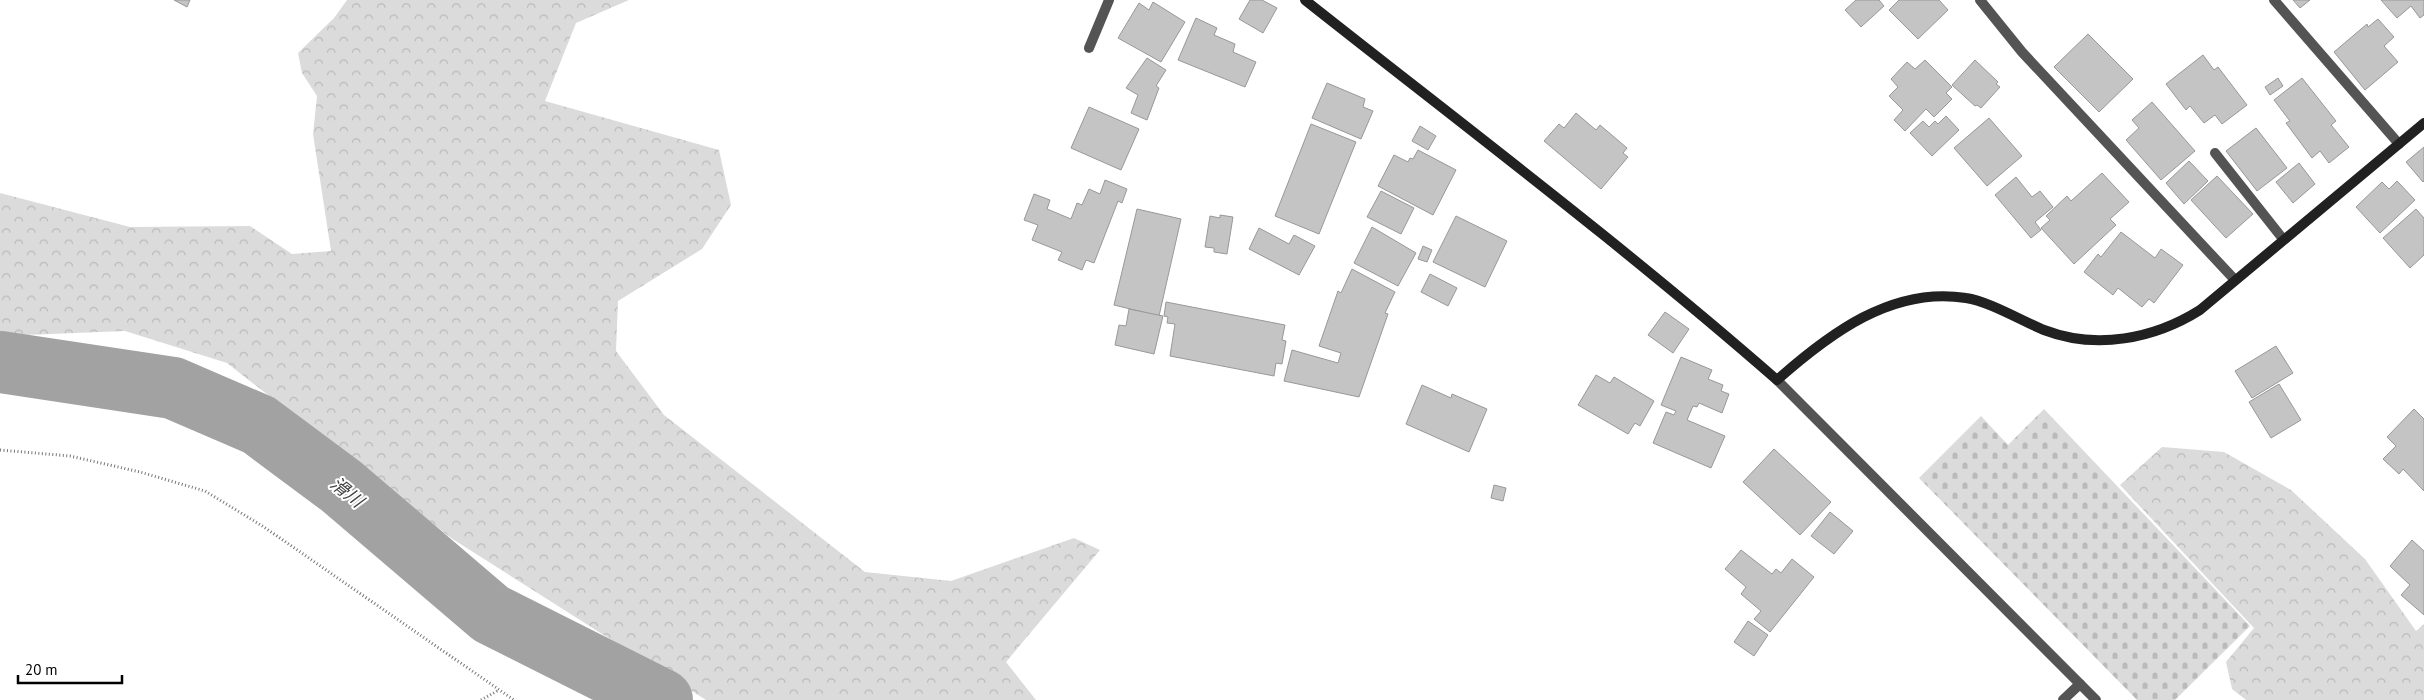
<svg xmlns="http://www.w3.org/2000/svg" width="2424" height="700" font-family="'PT Sans','Noto Sans JP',sans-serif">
  <defs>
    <pattern id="forest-crowns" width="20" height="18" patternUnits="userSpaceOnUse" patternTransform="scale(1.25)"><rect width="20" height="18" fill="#dbdbdb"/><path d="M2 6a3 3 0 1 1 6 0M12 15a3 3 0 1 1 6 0" fill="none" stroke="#bababa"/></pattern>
    <pattern id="cemetery-stones" width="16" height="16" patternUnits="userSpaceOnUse" patternTransform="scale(1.25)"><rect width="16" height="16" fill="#dbdbdb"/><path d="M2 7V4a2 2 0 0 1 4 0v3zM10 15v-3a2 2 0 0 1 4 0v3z" fill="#bababa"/></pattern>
  </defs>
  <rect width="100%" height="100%" fill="#fff"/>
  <g fill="url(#forest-crowns)">
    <polygon points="347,0 629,0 576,23 545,101 719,150 731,205 702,249 618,301 616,351 664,415 865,572 951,581 1074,538 1100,550 1006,662 1036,700 706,700 451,538 227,363 125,331 0,336 0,193 130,227 250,226 292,254 331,251 313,134 317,96 302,73 298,53 334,18"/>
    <polygon points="2162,447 2224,452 2291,490 2365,559 2416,631 2424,624 2424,700 2246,700 2232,689 2226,662 2254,628 2120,485"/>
  </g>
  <polygon fill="url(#cemetery-stones)" points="2044,409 2250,626 2175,700 2137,700 1919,478 1981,416 2008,445"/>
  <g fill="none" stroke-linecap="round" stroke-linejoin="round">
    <polyline stroke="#a2a2a2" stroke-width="62" points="0,362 173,388 259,425 341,486 491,614 662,700"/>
  </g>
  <g fill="#c4c4c4" stroke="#989898">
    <polygon points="174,0 190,0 187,7"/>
    <polygon points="1250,0 1262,0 1277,8 1263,33 1239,19"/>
    <polygon points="1856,0 1879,0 1884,6 1861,27 1845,10"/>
    <polygon points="1899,0 1939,0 1948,10 1918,39 1889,10"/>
    <polygon points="2293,0 2310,0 2300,8"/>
    <polygon points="2381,0 2424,0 2424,15 2420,18 2411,6 2397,18"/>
    <polygon points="1153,2 1185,22 1161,62 1118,38 1139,3 1149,10"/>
    <polygon points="1196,18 1217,28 1214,35 1235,44 1233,52 1256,62 1245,87 1178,60"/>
    <polygon points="2378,19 2394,37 2384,46 2398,62 2365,90 2334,52 2367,24 2368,27"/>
    <polygon points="2088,34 2133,79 2099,112 2054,67"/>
    <polygon points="2203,55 2214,70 2218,67 2247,105 2222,124 2215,115 2204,123 2190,106 2186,110 2166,84"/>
    <polygon points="1147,58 1166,70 1156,86 1159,88 1147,120 1131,113 1138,95 1126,88"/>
    <polygon points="1925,60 1952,87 1946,93 1952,99 1934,117 1926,109 1905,131 1894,120 1903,110 1889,96 1898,87 1891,79 1907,62 1915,69"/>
    <polygon points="1975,60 1998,82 1996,84 2000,87 1981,108 1977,105 1975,106 1952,85"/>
    <polygon points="2278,78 2283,86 2270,95 2265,87"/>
    <polygon points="2302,78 2336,121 2331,125 2349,147 2329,163 2320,151 2312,158 2286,123 2290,121 2274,100"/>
    <polygon points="1327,83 1365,99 1363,107 1373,111 1361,139 1312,118"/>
    <polygon points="2152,102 2195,151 2161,180 2126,140 2139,128 2132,120"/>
    <polygon points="1089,107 1139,129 1121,170 1071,148"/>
    <polygon points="1576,113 1596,130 1600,125 1627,148 1623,153 1628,157 1601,189 1544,141 1559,124 1564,128"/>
    <polygon points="1946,116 1959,130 1932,156 1910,133 1923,121 1929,127 1935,121 1938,124"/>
    <polygon points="1989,118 2022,156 1987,186 1954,148"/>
    <polygon points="1311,124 1356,142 1319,234 1275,216"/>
    <polygon points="1420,126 1436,136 1428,150 1412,141"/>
    <polygon points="2256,128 2287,168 2257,191 2226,151"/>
    <polygon points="2424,147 2424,181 2423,182 2406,162"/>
    <polygon points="1418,150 1456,170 1433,215 1378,186 1394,155 1408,162 1410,158 1413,159"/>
    <polygon points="2189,161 2208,181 2184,204 2166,183"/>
    <polygon points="2299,163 2315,184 2293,203 2276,182"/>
    <polygon points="2102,173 2129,202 2110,219 2116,225 2074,264 2041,228 2050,220 2046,216 2067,196 2071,201"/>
    <polygon points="2217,176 2253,214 2226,238 2191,200"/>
    <polygon points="2016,177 2032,197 2040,191 2053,207 2035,222 2041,230 2031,238 1995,195"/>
    <polygon points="1105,180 1127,189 1122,203 1118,201 1094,263 1086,260 1082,270 1058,260 1062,252 1032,240 1038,225 1024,220 1034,194 1050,200 1047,209 1071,219 1077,203 1082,205 1089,189 1100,194"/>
    <polygon points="2397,181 2415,200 2380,233 2356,207 2382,182 2389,189"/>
    <polygon points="1381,191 1414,208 1401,234 1367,217"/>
    <polygon points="1137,209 1181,219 1159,316 1114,305"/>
    <polygon points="2416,209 2424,218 2424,255 2410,268 2383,238"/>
    <polygon points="1220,215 1233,217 1227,254 1214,252 1214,248 1205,247 1210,216 1220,218"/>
    <polygon points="1456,216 1507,241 1485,287 1433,262"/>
    <polygon points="1372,227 1416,253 1398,286 1354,263"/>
    <polygon points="1259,228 1289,244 1294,235 1315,246 1299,275 1249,249"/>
    <polygon points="2121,232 2155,258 2161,249 2183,265 2154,303 2149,299 2142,307 2118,288 2113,295 2084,272 2098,254 2101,257"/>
    <polygon points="1423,246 1432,250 1427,262 1418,259"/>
    <polygon points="1352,269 1395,292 1385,313 1388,314 1359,397 1284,381 1292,350 1338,363 1341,353 1319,346 1338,291 1341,293"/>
    <polygon points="1430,274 1457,288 1448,306 1421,292"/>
    <polygon points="1166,302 1285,325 1282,340 1286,341 1282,364 1276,363 1274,376 1170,356 1175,324 1167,323 1168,317 1164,316"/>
    <polygon points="1129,309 1163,316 1154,354 1115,345 1119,325 1126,326"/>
    <polygon points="1665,312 1689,329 1673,353 1648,335"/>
    <polygon points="2276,346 2293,373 2252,398 2235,371"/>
    <polygon points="1681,357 1712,370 1708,379 1723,385 1721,391 1729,394 1722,413 1699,403 1697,407 1693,406 1687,420 1725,436 1711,468 1653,443 1666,412 1674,415 1676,411 1661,405"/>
    <polygon points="1596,375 1610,383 1614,377 1654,401 1640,426 1635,423 1628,434 1578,405"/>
    <polygon points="2279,384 2301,420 2271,438 2249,402"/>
    <polygon points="1422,385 1451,398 1452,394 1487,409 1469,452 1406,424"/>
    <polygon points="2414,409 2424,419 2424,491 2403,469 2399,474 2383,459 2396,446 2387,437"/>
    <polygon points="1774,449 1831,502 1800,535 1743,482"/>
    <polygon points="1494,485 1506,488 1503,501 1491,498"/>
    <polygon points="1830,512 1853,531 1834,554 1811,536"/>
    <polygon points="2412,540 2424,551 2424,615 2401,595 2410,585 2390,566"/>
    <polygon points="1741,550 1772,574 1776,569 1781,573 1792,559 1814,577 1770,632 1754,619 1761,611 1741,594 1746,587 1725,569"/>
    <polygon points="1748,621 1768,635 1754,656 1734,642"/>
  </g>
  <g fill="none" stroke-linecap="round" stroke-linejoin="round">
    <g stroke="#767676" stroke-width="3" stroke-dasharray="1 2.5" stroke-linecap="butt">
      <polyline points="0,450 70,456 140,472 205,491 264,527 514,700"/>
      <polyline points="481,700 499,690"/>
    </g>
    <g stroke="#545454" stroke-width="10">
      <polyline points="2274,0 2399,144"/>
      <polyline points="1089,48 1109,0"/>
      <polyline points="2215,153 2283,239"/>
    </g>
    <g stroke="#545454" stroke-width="10">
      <polyline points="1980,0 2022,52 2235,280"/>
      <polyline points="1777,380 2096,700"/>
      <polyline points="2063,700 2080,684"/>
    </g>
    <path stroke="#212121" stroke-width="10" d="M1305,0C1463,125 1625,247 1777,380C1829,334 1892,286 1966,298C1988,301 2022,321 2044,330C2096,350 2154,339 2200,310L2424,123"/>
  </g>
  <g text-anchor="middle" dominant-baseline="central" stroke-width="4" stroke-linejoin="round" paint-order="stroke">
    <g font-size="18" font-style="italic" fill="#434343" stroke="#fff">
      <text transform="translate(347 492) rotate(39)">滑川</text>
    </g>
  </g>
  <path d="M18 675v8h104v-8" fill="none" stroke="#000000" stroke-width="2.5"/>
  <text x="25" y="675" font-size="15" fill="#000000" stroke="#ffffff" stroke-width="4" paint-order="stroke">20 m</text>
</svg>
